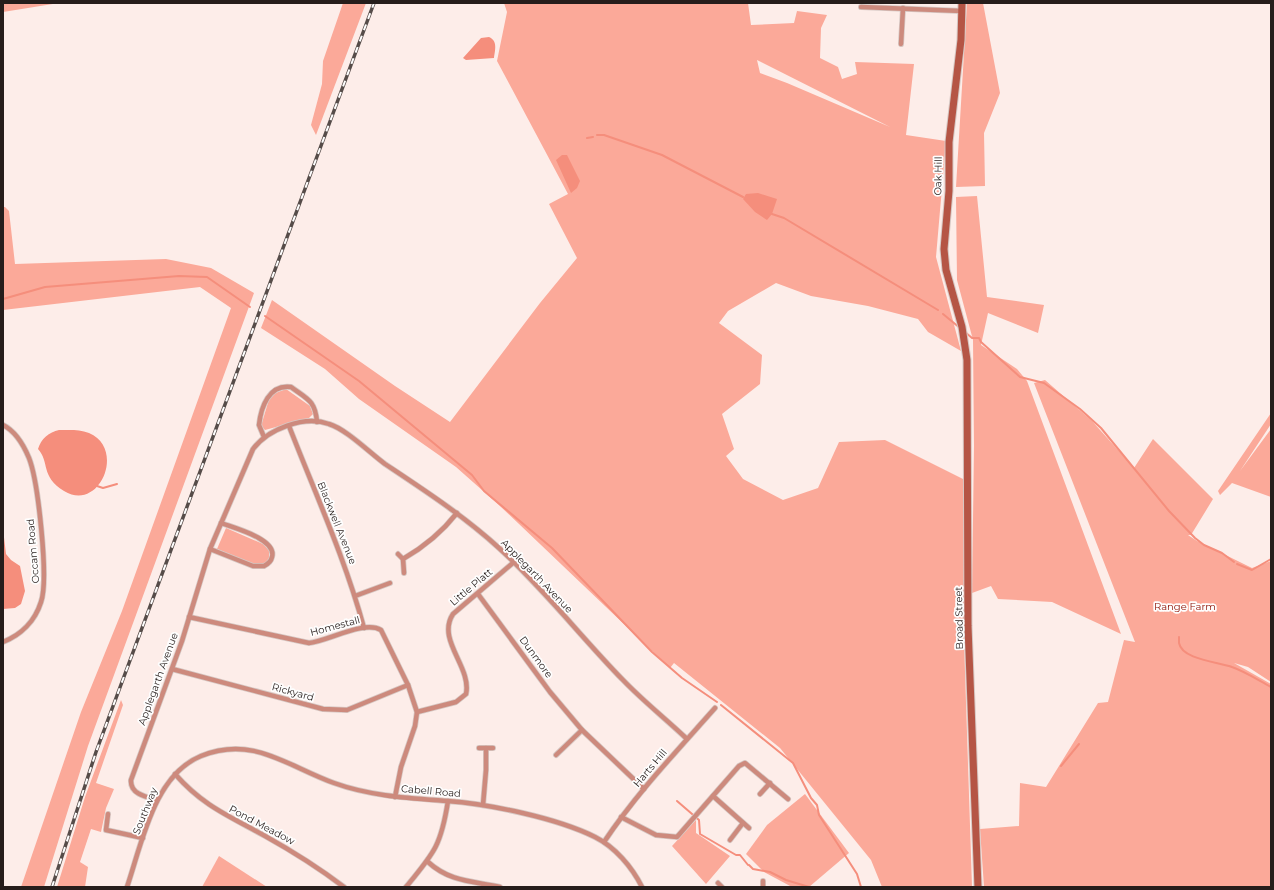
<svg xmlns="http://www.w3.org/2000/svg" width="1274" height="890" font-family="Montserrat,sans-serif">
  <rect width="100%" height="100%" fill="#fdede9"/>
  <g fill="#fba999" fill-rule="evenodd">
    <polygon points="3,3 59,3 3,12"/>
    <polygon points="343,3 366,3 316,135 311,125 322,84 323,61"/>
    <path d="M504,3H748L751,25L794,23L797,11L827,15L821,28L820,58L838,67L842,79L857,74L855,62L914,64L906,135L946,141L936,257L961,351L928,332L918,319L868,306L811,296L776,283L728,311L719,323L762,355L760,384L722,414L734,449L726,456L743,479L783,500L818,488L839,442L885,440L965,480L964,641L972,887H882L871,860L780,748L674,663L670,668L500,506L456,467L359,399L325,369L261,328L272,300L395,386L450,422L540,303L577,258L549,204L568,194L497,61L507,12ZM757,60L890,127L787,83L760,73Z"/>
    <polygon points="967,3 983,3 1000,93 984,133 985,186 956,187"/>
    <polygon points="977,196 987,297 1044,305 1038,333 988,313 981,345 1017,369 1027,381 1121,634 1052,602 998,599 991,586 972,593 974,446 973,340 957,280 956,197"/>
    <polygon points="3,207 5,207 9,211 15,264 166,259 211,268 254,293 88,746 44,887 21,887 81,712 122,611 231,308 200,287 3,310"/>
    <polygon points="1045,380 1092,421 1134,468 1153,439 1213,499 1191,535 1188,535 1197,541 1252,568 1271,561 1271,682 1248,667 1234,663 1271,684 1271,887 984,887 980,829 1019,826 1020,783 1046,787 1098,703 1108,702 1124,640 1135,642 1034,383"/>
    <polygon points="286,389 310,406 313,414 309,418 265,430 261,426 270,396 273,394"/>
    <polygon points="1271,413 1271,424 1240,471 1271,429 1271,497 1232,483 1220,495 1218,491"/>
    <polygon points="226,528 263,544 269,550 269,559 264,565 255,565 217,549"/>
    <polygon points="121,700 123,705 96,783 114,789 106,808 101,832 91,829 80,862 88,867 85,887 57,887 85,797"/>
    <polygon points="805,794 849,853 809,887 792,887 764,872 746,854 767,825"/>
    <polygon points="696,820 696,833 730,856 706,884 672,846"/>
    <polygon points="219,856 267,887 202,887"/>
  </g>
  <g fill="#f58e7c">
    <path d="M481,38L489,37C498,41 495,50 494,58L466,60L463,58Z"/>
    <polygon points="562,155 567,155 580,181 577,188 571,193 556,160"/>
    <polygon points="758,193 777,199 772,214 767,220 755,212 743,199 746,194"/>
    <path d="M59,430C69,430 79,429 89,433C126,448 100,513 64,491C40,476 50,462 38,449C41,439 49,432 59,430Z"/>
    <polygon points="3,529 6,554 11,560 20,566 25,591 21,604 15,608 3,609"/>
  </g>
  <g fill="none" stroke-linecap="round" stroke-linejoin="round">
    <g stroke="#f58e7c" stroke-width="2">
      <polyline points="597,135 604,135 662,155 743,197"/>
      <polyline points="587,138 593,137"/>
      <polyline points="772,214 784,218 938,310"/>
      <polyline points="3,299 45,287 179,276 207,277 250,307"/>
      <polyline points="943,314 960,328"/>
      <polyline points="265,316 359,381 472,475 484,491 552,548 652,652 682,678 717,702"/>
      <polyline points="965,332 972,338 979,338 981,342 1020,377 1044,383 1080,409 1101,428 1169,511 1195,538 1204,545 1222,553 1234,562"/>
      <polyline points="97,486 103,488 117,484"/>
      <polyline points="1237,564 1252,570 1271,559"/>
      <path d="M1179,637C1179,639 1179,641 1179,643C1182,660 1220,662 1232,667C1246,672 1258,680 1271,687"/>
      <polyline points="721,705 793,763 811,798 817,805 819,815 857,874 861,887"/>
      <polyline points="1061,766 1079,744"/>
      <polyline points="677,801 699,820 700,834 736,855 740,855 748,865"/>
      <polyline points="749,865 753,869 770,872 786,880 809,887"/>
    </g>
    <g stroke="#d6c8c4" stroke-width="6">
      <g id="street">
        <polyline points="861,7 962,11"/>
        <polyline points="901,44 903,8"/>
        <path d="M3,425C15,431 24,446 29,458C38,481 49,579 41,602C35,621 21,635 3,642"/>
        <path d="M289,426C315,493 345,558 364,628"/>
        <path d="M264,437L259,425C261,407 269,384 291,387C307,399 315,400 317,422"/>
        <path d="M210,549L253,566H264C268,564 271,562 272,557C277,539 234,528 221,523"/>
        <polyline points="398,554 403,559"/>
        <path d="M404,573L403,559C424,547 442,532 457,513"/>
        <polyline points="478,594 550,692 582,730 644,789"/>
        <polyline points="355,596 390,583"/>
        <path d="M189,617L309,643C328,641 364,620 381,630L408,685L417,712L415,726L401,767L395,797"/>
        <polyline points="172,669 323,709 347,710 408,685"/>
        <path d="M417,712L456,702L466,694C472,667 436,640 453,614L514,562"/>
        <polyline points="479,748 493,748"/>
        <polyline points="556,755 582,730"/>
        <path d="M175,774C203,806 229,816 265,836C292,851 319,868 344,887"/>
        <polyline points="760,794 770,783"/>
        <polyline points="713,796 749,828"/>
        <path d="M157,800C146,797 130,794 131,780L182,641L210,549L253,449C268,429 304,415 329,424C346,429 370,453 385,464C424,490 464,516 499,548C544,589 581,637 623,680C643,701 666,719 687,739"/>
        <polyline points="483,805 486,770 486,748"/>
        <polyline points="108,814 106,830 143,838"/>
        <polyline points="621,817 656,835 677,837 739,766 745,763 788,799"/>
        <polyline points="730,840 743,823"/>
        <path d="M604,842C636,794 676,752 715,708"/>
        <path d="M428,862C450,882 472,881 500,887"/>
        <polyline points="763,881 763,887"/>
        <polyline points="718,883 722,887"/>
        <path d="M127,887C142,843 154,775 201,756C253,735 287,766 334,783C370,796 408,798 447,801C489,804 557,818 595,837C615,847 632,867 642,887"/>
        <path d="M406,887C434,853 441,846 448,801"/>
      </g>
    </g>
    <g stroke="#d6c8c4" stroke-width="9">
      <polyline id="secondary" points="962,3 961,40 949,142 949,191 944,249 946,270 962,327 967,360 968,626 978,887"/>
    </g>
    <use href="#street" stroke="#cd8a7d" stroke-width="4.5"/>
    <use href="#secondary" stroke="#b55545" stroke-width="7"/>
    <g stroke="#564c49" stroke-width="3.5">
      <polyline id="rail" points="52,887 96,752 374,3"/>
    </g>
    <use href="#rail" stroke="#fefefe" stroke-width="2" stroke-dasharray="6" stroke-linecap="butt"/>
  </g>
  <g text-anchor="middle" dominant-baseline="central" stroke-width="3.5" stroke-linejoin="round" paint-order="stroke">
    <g font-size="10" fill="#261d1b" stroke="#fefefe">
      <text transform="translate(938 176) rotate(-89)">Oak Hill</text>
      <text transform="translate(337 523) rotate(68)">Blackwell Avenue</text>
      <text transform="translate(33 551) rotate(-95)">Occam Road</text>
      <text transform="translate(537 576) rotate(46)">Applegarth Avenue</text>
      <text transform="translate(471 587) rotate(-40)">Little Platt</text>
      <text transform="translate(959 618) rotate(-91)">Broad Street</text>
      <text transform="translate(335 626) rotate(-15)">Homestall</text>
      <text transform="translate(536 657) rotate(54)">Dunmore</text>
      <text transform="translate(158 679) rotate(-70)">Applegarth Avenue</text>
      <text transform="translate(293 692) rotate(15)">Rickyard</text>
      <text transform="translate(650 768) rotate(-50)">Harts Hill</text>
      <text transform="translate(431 791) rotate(5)">Cabell Road</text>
      <text transform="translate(145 811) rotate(-68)">Southway</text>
      <text transform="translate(262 825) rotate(28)">Pond Meadow</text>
    </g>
    <g font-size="10" fill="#8b0e00" stroke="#fefefe">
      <text x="1185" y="606">Range Farm</text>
    </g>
  </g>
  <rect width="1274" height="890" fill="none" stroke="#261d1b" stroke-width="8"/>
</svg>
